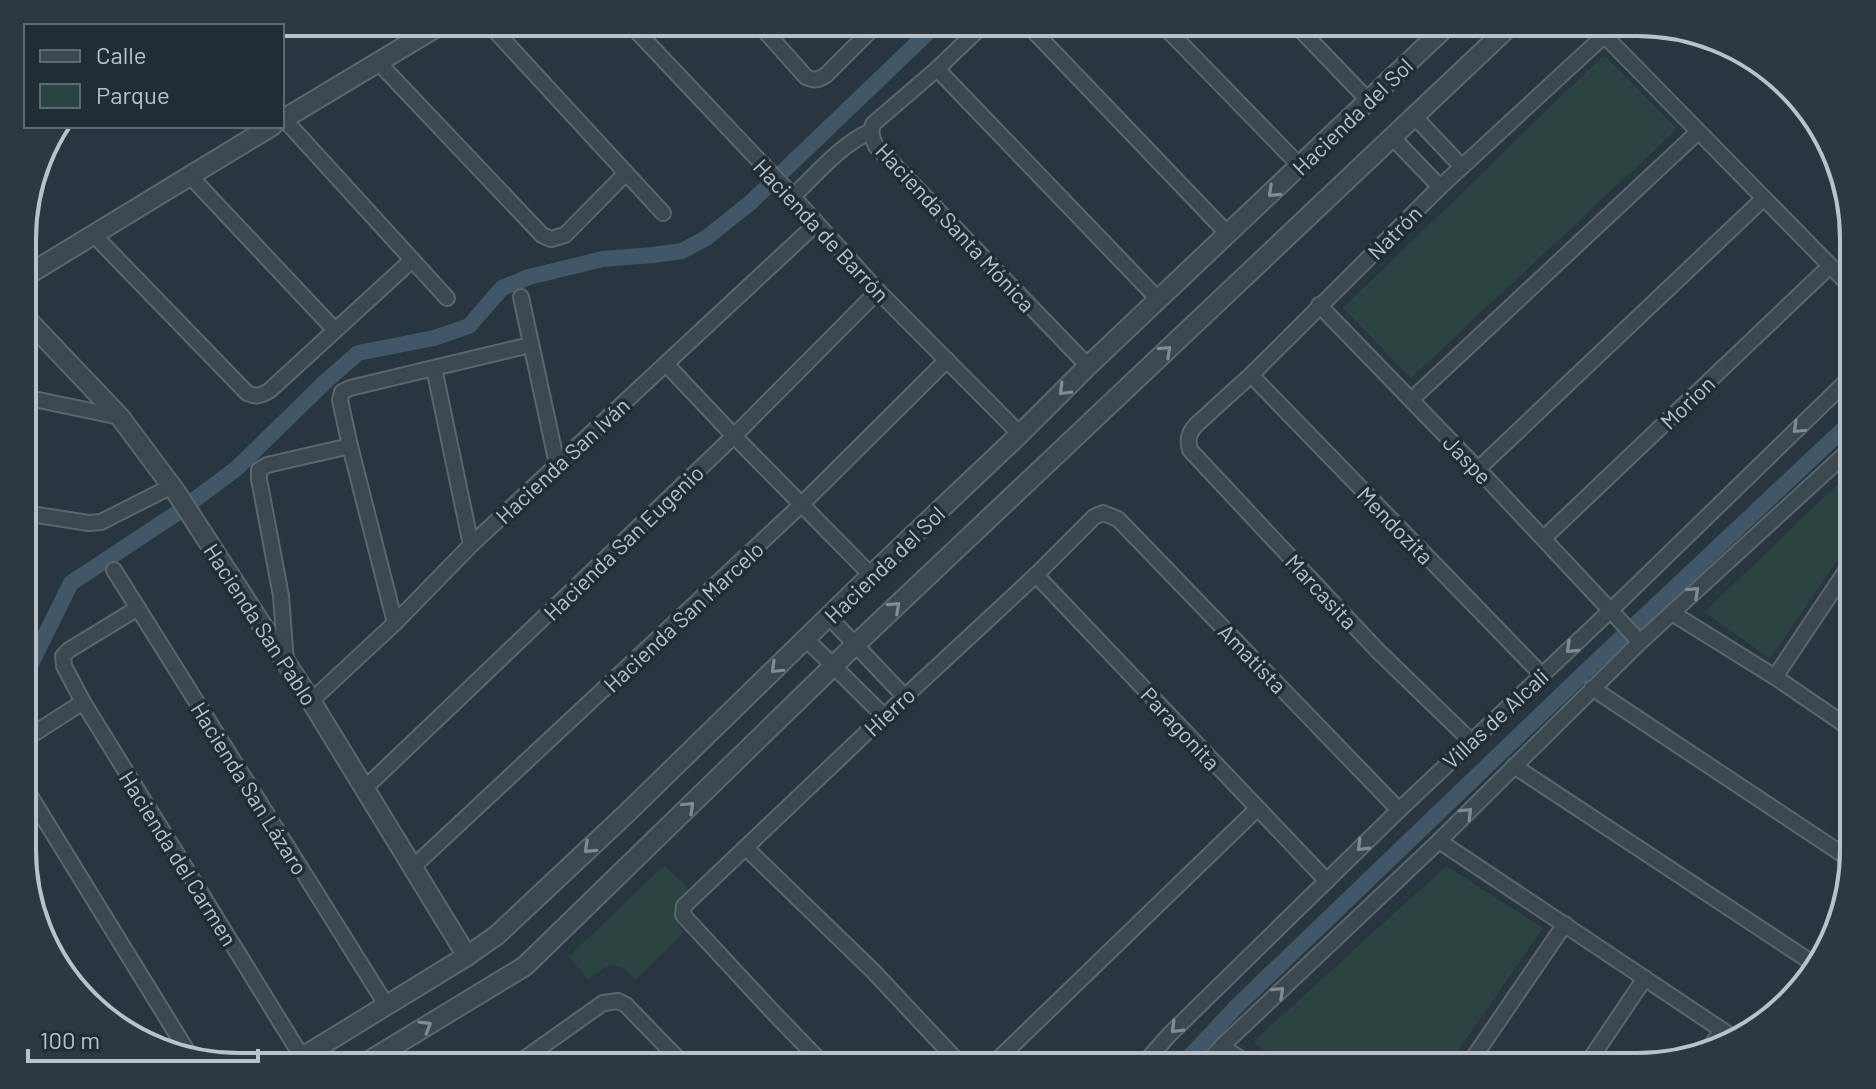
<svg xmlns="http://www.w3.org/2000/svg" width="1876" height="1089" font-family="Barlow,sans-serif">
  <rect width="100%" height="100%" fill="#283640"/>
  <g fill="#2b4341">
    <polygon points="1604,55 1677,129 1411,378 1343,308"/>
    <polygon points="1854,469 1854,536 1770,659 1704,612"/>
    <path d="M664,866L688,888C678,901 671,919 684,932L635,980C615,959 610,962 589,980L568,957Z"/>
    <polygon points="1446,866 1543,928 1447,1067 1287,1067 1253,1042"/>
  </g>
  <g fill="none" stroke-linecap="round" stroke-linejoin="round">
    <g stroke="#405767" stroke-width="16">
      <polyline points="24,678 71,583 177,513 237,468 325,382 358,353 434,338 469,326 502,288 529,277 603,259 653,255 682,251 706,238 750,203 939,22"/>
      <polyline points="1180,1067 1237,1006 1586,671 1854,419"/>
    </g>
    <g stroke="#5a656d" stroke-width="18">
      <g id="minor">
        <polyline points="487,22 663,213"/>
        <polyline points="628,22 785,188 878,291 1020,434"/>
        <path d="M757,22L806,77C814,81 818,80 826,75L879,22"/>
        <path d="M986,22L937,69L873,124C870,133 872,138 876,146L1088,366"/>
        <polyline points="1025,22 1228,234"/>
        <polyline points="1160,22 1300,166"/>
        <polyline points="1293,22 1369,101"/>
        <polyline points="1423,22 1436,36"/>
        <polyline points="1604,35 1854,290"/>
        <polyline points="378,62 542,235 551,239 565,235 626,173"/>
        <polyline points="937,69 1158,299"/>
        <polyline points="1414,116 1462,167"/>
        <polyline points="284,119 447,298"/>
        <polyline points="1392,137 1440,187"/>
        <polyline points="190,176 334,329"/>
        <path d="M792,197C817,174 840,145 871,131"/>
        <path d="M93,234L247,393C256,397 260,396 269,391L411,261"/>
        <polyline points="521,297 557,464"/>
        <polyline points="1319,305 1478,469 1640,642"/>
        <polyline points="666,364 734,436 871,575"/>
        <polyline points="434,368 471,545"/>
        <polyline points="1251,375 1542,675"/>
        <polyline points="24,397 120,417"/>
        <polyline points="1411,400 1698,132"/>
        <polyline points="1478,469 1763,199"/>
        <polyline points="24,513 89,523 101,522 172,486"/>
        <polyline points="1544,538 1830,266"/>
        <polyline points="114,570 387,1006"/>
        <polyline points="1036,575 1327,881"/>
        <polyline points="138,608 69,650 63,656 64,666 83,702 302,1057"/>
        <polyline points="1672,613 1775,677 1854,731"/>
        <polyline points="829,617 905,697"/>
        <polyline points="395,623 350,446 340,400 342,392 350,388 530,345"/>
        <polyline points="806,639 884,716"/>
        <polyline points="286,662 281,596 259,479 259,470 267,465 350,446"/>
        <polyline points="1775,677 1854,559"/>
        <polyline points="1592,688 1854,862"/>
        <polyline points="311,701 395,623 471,545 816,224"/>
        <polyline points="24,740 83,702"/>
        <path d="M1471,741L1377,650L1190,450C1187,439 1189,433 1196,425L1251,375L1440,187L1619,22"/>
        <polyline points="1514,766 1817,966"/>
        <polyline points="24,786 189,1054"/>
        <polyline points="364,789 734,436 878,291"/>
        <polyline points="1439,841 1737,1040"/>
        <polyline points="746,848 873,971 963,1067"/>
        <polyline points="413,867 801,505 947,360"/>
        <polyline points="1222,1046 1252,1067"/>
        <polyline points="1709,1049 1722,1030"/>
        <polyline points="534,1053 547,1067"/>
        <polyline points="513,1067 603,1003 618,1001 626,1005 686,1067"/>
        <polyline points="826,1067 770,1009 683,915 684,906 884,716 1036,575 1094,517 1103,513 1118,519 1399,810"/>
        <polyline points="990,1067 1257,809"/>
        <polyline points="1141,1067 1169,1035 1399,810 1610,611 1854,374"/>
        <polyline points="1204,1067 1222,1046 1439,841 1640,642 1854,446"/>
        <polyline points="1467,1067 1565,924"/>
        <polyline points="1585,1067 1645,978"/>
      </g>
    </g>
    <g stroke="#5a656d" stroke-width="22">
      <g id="tertiary">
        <polyline points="282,120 445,22"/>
        <polyline points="24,277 272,126"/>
        <polyline points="24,316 120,417 176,492 311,701 467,956"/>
        <polyline points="286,1067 467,956 497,935 626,814 871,575 1020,434 1088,366 1451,22"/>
        <polyline points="359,1067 525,966 855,645 1514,22"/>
      </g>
    </g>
    <use href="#minor" stroke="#3c4850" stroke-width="14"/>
    <use href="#tertiary" stroke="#3c4850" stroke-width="18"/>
  </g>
  <defs><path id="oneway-chevron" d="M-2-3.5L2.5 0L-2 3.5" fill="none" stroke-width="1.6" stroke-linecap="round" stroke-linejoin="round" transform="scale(2)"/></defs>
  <g stroke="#818b93">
    <use href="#oneway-chevron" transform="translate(1273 192) rotate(137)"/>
    <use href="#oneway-chevron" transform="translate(1166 351) rotate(-43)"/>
    <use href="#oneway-chevron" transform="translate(1064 390) rotate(135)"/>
    <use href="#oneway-chevron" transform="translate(1798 428) rotate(136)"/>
    <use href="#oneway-chevron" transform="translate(1694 592) rotate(-43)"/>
    <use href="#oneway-chevron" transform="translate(895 607) rotate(-43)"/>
    <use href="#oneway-chevron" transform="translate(1571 648) rotate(137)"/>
    <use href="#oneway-chevron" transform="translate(776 668) rotate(136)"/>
    <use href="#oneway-chevron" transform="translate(689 807) rotate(-44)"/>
    <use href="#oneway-chevron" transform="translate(1467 813) rotate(-45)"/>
    <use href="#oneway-chevron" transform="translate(1362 846) rotate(135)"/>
    <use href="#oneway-chevron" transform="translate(589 848) rotate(137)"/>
    <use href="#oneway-chevron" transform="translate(1279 992) rotate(-43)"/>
    <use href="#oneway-chevron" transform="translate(426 1026) rotate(-31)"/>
    <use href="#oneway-chevron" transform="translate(1176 1028) rotate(135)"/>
  </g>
  <g text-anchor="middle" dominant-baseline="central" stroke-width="7" stroke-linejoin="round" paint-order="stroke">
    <g font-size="22" fill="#b9c2ca" stroke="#212d35">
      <text transform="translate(1352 116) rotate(-44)">Hacienda del Sol</text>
      <text transform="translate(956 227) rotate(47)">Hacienda Santa Mónica</text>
      <text transform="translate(822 230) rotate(47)">Hacienda de Barrón</text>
      <text transform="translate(1394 232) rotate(-45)">Natrón</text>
      <text transform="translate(1687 402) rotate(-44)">Morion</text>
      <text transform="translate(1468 459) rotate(46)">Jaspe</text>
      <text transform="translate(562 460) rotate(-43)">Hacienda San Iván</text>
      <text transform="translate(1396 525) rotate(46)">Mendozita</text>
      <text transform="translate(623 542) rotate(-44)">Hacienda San Eugenio</text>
      <text transform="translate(884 564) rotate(-44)">Hacienda del Sol</text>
      <text transform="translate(1322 591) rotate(47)">Marcasita</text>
      <text transform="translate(683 616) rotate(-43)">Hacienda San Marcelo</text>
      <text transform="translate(261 624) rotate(57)">Hacienda San Pablo</text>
      <text transform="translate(1253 658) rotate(46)">Amatista</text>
      <text transform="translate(889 711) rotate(-43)">Hierro</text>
      <text transform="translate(1495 718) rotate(-43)">Villas de Alcali</text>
      <text transform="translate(1181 728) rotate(47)">Paragonita</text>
      <text transform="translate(250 788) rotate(58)">Hacienda San Lázaro</text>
      <text transform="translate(179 858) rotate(58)">Hacienda del Carmen</text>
    </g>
  </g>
  <path d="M0 0H1876V1089H0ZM239 36H1637A203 203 0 0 1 1840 239V850A203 203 0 0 1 1637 1053H239A203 203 0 0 1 36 850V239A203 203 0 0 1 239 36Z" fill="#2d3941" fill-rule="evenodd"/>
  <path fill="none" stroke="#b9c2ca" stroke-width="4" d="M239 36H1637A203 203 0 0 1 1840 239V850A203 203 0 0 1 1637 1053H239A203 203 0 0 1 36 850V239A203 203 0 0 1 239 36Z"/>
  <rect x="24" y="24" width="260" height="104" fill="#212d35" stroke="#5e6971" stroke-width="2"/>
  <rect x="40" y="50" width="40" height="12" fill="#3c4850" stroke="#5e6971" stroke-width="2"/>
  <text x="96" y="64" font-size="24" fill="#b9c2ca">Calle</text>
  <rect x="40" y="84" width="40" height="24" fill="#2b4341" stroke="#5e6971" stroke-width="2"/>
  <text x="96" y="104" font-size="24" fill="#b9c2ca">Parque</text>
  <path d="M28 1049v12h230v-12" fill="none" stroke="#b9c2ca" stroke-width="4"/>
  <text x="40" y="1049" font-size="24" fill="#b9c2ca" stroke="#212d35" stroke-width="6" paint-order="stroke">100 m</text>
</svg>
